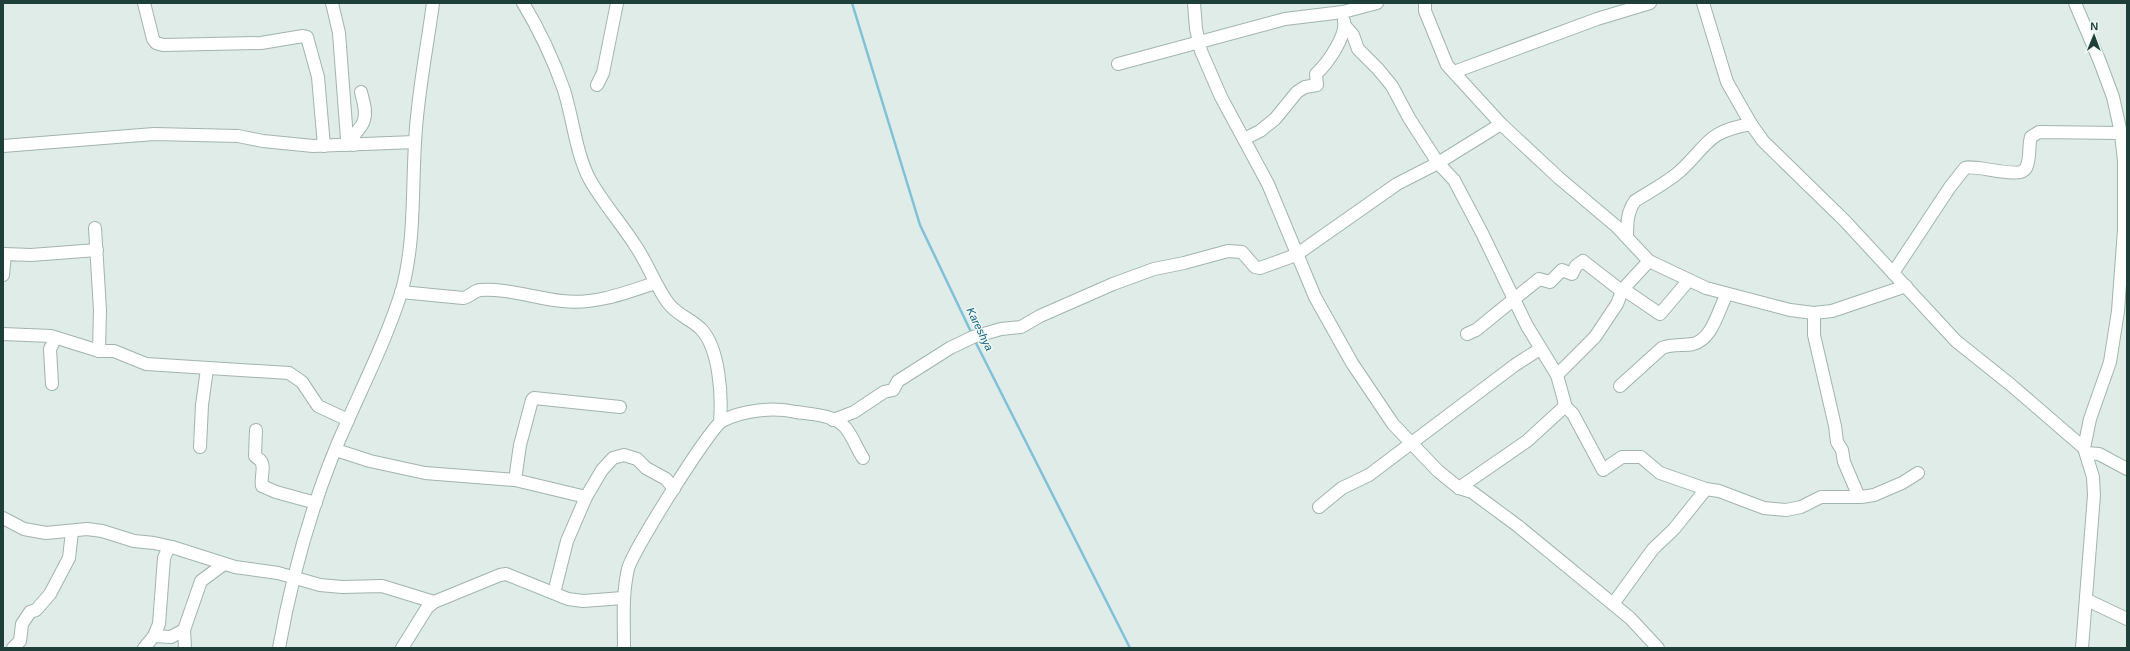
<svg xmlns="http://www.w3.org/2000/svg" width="2130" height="651" font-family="Helvetica,sans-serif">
  <rect width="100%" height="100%" fill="#dfece8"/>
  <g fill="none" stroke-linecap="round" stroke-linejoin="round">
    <g stroke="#80c1d8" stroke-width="2.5">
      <polyline points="852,3 920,225 972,334"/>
      <polyline points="975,341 1130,648"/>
    </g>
    <g stroke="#a1b4b0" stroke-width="14">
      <g id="minor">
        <polyline points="144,3 153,39 156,43 163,45 261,43 303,36 307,37 318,77 324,146"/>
        <polyline points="332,3 339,33 347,139 346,145"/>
        <path d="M523,3C540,31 553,59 564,90C573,119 576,154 590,180C603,203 621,223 635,245C648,264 655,285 668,303C677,315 691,319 701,329C720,349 722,397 720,422"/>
        <polyline points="1194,3 1196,29 1201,51 1221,97 1268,184 1315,297 1352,363 1393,424 1438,471 1459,488 1472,492 1518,526 1630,618 1658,648"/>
        <polyline points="1425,3 1425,11 1447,65 1501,124 1559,178 1616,226 1649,261 1706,288 1790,310 1814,313 1832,311 1906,286"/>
        <polyline points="1703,3 1727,82 1751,124 1763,141 1845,221 1956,341 2011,385 2084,448 2093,477 2094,495 2082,648"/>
        <polyline points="2075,3 2100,62 2113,97 2121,133 2124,161 2124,230 2118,311 2110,362 2090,419 2084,448"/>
        <polyline points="1345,26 1353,35 1358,49 1378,69 1392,86 1409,118 1438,163 1454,180 1482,233 1527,326 1557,375"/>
        <polyline points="1118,64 1285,19 1343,12 1377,3"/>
        <polyline points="1454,72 1597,19 1650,3"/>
        <polyline points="597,85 603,73 617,3"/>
        <path d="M1244,139L1260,131L1275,119L1297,92L1305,87L1317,85L1316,74C1327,64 1347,36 1344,21"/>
        <path d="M353,145C352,131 361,131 364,120C367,111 363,101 361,92"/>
        <polyline points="3,146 154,134 238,136 263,141 313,146 415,142"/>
        <polyline points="95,228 100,310 99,351"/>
        <path d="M1627,237C1627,224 1627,212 1635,201C1649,192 1666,183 1679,172C1709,145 1705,132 1751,124"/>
        <path d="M1893,273L1950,187L1965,168C1977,164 2020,180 2026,168C2031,158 2028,146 2031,137L2039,132L2121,133"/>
        <polyline points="3,275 5,254 31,255 97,250"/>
        <path d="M401,292L463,298C470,297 473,291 480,290C506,288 535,298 562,301C594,305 625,293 655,283"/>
        <polyline points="1814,313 1814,335 1835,426 1837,442 1842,450 1844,462 1859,497"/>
        <polyline points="3,334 51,336 99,351 114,351 146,364 289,373 302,382 318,406 348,420"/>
        <polyline points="1467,334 1476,330 1539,279 1550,282 1562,270 1572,274 1576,266 1583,261 1619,289 1623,289 1660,314 1689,280"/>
        <polyline points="52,384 50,349 55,339"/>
        <path d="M1620,386L1662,348C1673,344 1682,346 1693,344C1713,339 1718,310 1727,294"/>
        <polyline points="1564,405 1573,414 1603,470 1622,457 1641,457 1660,473 1706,489"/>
        <polyline points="833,420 854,412 884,392 893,390 898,381 950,348 973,337 1001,329 1021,327 1040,316 1113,284 1154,269 1184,263 1228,251 1242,252 1255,267 1260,268 1296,255 1397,184 1438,163 1501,124"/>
        <path d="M256,430L255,456C257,458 259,459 260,460C266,466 260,478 262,486L276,492L316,503"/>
        <polyline points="200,447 202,405 207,369"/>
        <polyline points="336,450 370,461 425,473 515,480 586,497"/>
        <polyline points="2086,453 2099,454 2127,469"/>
        <polyline points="515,480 520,445 532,400 534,398 620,407"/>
        <polyline points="1459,488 1527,441 1563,408 1565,404 1557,375 1595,337 1617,304 1623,289 1649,261"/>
        <polyline points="1319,507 1342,488 1369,475 1515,365 1540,349"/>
        <polyline points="3,518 24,529 46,533 87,529 102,531 134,541 154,543 172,547 235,567 278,573 320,585 342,587 382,586 434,602 500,575 506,574 568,599 583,601 623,598"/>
        <polyline points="554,593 567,541 586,497 602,470 613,458 624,455 637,459 646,468 666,479 674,489"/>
        <polyline points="2087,600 2127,619"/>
        <polyline points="1613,604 1653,549 1674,529 1706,489 1719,491 1764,508 1786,510 1801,507 1821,497 1861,497 1874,495 1902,483 1918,473"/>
        <polyline points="154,636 159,624 164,558 168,549 172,547"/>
        <polyline points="13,648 20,641 22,624 30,612 36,610 50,594 69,558 72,532"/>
        <polyline points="144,648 154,636 171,637 184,630"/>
        <polyline points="185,648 184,630 201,581 224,564"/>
        <path d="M279,648C293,570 315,492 348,420C367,377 388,335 402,290C415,242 412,192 415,143C417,96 427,49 433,3"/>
        <polyline points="402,648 427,608 434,602"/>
        <path d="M624,648C624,622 622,595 628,569C632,552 709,429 722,421C743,410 773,407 796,412C810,414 835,415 845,427C852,435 857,449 863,458"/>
      </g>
    </g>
    <use href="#minor" stroke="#fff" stroke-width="12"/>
  </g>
  <g text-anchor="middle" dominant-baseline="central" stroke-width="3" stroke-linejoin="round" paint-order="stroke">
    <g font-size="11" font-style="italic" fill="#116281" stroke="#f0f8f5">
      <text transform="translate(980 329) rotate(64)">Kareshya</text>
    </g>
  </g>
  <rect width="2130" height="651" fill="none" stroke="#1e3e39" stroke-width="8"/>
  <g transform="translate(2094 36) rotate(1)" stroke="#f0f8f5" stroke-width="3" paint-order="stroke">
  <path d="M0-3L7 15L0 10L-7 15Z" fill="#1e3e39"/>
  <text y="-6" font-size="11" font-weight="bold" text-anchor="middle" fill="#1e3e39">N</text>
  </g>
</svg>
